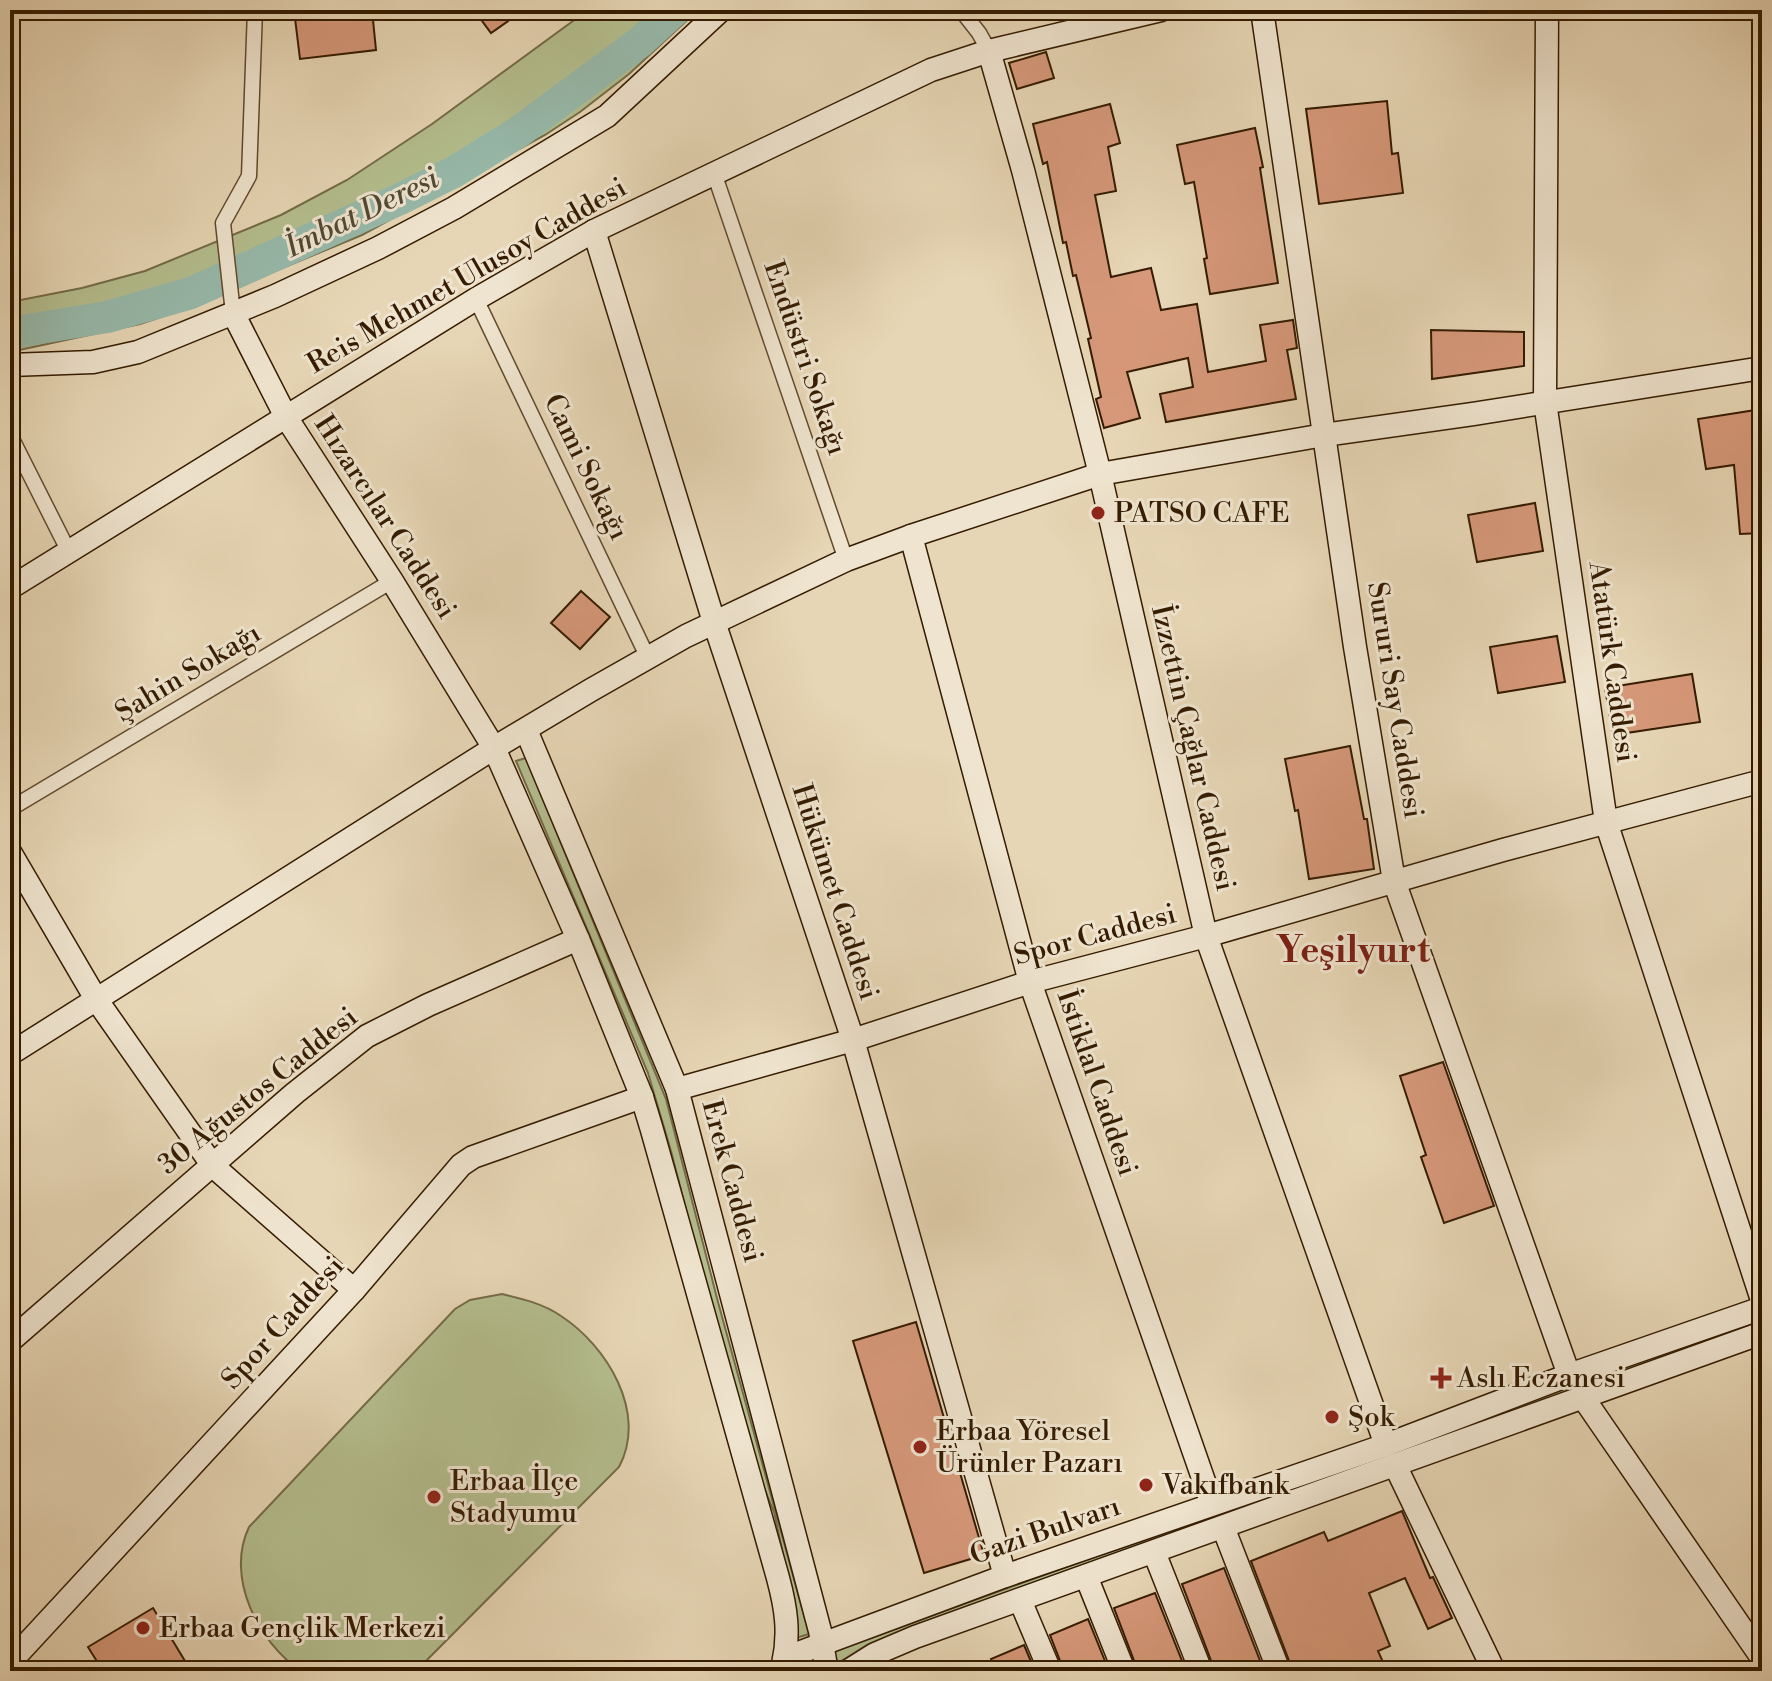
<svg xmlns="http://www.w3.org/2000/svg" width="1772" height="1681" font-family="'Libre Bodoni',serif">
  <rect width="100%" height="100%" fill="#e7d6b5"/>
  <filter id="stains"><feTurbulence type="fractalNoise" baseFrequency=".0025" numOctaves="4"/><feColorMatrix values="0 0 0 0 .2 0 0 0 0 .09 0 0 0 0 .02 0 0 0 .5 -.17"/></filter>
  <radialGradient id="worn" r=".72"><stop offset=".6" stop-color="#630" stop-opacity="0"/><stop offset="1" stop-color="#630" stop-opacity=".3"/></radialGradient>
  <g fill="#b4be8e" stroke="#746c48" stroke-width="2">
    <polygon points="588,10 698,10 629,74 580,112 545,135 362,235 179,311 140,324 10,352 10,302 82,288 145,271 281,215 347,180 432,124"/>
    <polygon points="526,758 666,1099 718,1302 809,1634 796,1638 797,1619 774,1512 759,1476 705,1284 671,1151 648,1073 516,761"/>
    <path d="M502,1294C523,1299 544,1304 561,1316C607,1346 648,1413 619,1467L416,1671H301C258,1642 225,1577 249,1527L455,1309L470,1300Z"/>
    <polygon points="1762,1317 1762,1322 1008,1593 867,1645 838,1663 832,1652 1607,1371"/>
  </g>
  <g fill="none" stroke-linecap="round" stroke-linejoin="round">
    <polyline stroke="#97b9aa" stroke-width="32" points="10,333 107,317 191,293 400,199 454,172 520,131 640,42 675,10"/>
  </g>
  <g fill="#d69879" stroke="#341b01" stroke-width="2">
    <polygon points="294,10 372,10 376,50 300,59"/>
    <polygon points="474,10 524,10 491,33"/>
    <polygon points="1046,52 1054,78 1017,89 1009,63"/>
    <polygon points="1387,101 1392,154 1398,153 1403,193 1319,204 1306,109"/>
    <polygon points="1110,104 1120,143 1108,147 1116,191 1095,195 1111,277 1151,268 1161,310 1197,304 1208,372 1266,361 1260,325 1293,320 1297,348 1287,350 1296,399 1166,422 1160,394 1193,387 1188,358 1127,372 1140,418 1104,428 1096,399 1101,397 1088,339 1091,338 1076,275 1073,276 1066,242 1063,243 1047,162 1043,164 1033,124"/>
    <polygon points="1255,128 1263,167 1260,168 1278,283 1210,294 1204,259 1207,258 1194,182 1185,184 1177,145"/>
    <polygon points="1431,330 1524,332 1524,366 1432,379"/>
    <polygon points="1762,409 1762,533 1740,534 1734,465 1706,469 1698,419"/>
    <polygon points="1535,503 1543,551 1477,562 1468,515"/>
    <polygon points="581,591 610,617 580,649 551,623"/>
    <polygon points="1557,636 1565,682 1498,693 1490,647"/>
    <polygon points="1692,674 1700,722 1613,735 1605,688"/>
    <polygon points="1350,746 1364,819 1367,819 1374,869 1309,879 1298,810 1295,811 1285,759"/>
    <polygon points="1443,1062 1494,1206 1444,1223 1421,1157 1426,1155 1400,1076"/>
    <polygon points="916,1322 984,1555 924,1573 853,1341"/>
    <polygon points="1402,1511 1430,1578 1433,1577 1452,1618 1428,1629 1405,1578 1369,1593 1390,1646 1378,1651 1387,1671 1293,1671 1251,1561 1324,1532 1328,1541"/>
    <polygon points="1224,1568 1264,1671 1215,1671 1182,1584"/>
    <polygon points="1155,1593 1186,1671 1138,1671 1114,1608"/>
    <polygon points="153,1608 191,1671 103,1671 88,1647"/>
    <polygon points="1088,1619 1109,1671 1064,1671 1050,1635"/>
    <polygon points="1024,1645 1035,1671 996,1671 991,1659"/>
  </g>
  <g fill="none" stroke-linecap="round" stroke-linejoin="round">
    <g stroke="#614a2e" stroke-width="17">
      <g id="street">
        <polyline points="961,10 979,33 989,51"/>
        <polyline points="714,173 846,560"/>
        <polyline points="476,299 648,658"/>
        <polyline points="233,313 223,223 249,176 255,10"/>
        <polyline points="10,435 69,552"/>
        <polyline points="10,809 392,581"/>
      </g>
    </g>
    <g stroke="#341b01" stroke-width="25">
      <g id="secondary">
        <polyline points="1262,10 1355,647 1394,881 1569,1375"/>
        <polyline points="1547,10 1545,402 1606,822 1762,1300"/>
        <polyline points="989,51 1023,170 1100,474 1206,936 1386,1445"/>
        <polyline points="594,231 714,622 853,1040 1005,1576"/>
        <path d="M233,313L286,417L392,581L494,748L578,939L642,1097L652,1130L778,1578C786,1608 790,1633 783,1664"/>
        <polyline points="10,365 93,362 138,352 275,296 378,248 454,208 607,116 721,10"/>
        <polyline points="911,536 1030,982 1212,1504"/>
        <polyline points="10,588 476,299 594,231 931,70 989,51 1161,10"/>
        <polyline points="526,730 677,1089 820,1631 826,1666"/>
        <polyline points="10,852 96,999 213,1166 354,1290"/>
        <polyline points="10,1054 494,748 591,690 686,636 846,560 911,536 1100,474 1324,435 1473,414 1762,368"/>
        <polyline points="677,1089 853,1040 1030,982 1206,936 1503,850 1762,781"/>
        <polyline points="10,1341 295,1093 367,1036 428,1005 578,939"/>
        <polyline points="1582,1396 1762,1658"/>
        <polyline points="1395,1465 1494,1671"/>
        <polyline points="1223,1527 1279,1671"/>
        <polyline points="1154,1552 1201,1671"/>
        <polyline points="1086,1576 1124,1671"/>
        <polyline points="1020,1600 1050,1671"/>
        <polyline points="801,1652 1005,1576 1386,1445 1569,1375 1762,1308"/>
        <polyline points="13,1659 354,1290 461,1165 473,1157 642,1097"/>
        <polyline points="848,1671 875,1654 915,1637 1762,1333"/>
      </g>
    </g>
    <use href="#street" stroke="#efe4cf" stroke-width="14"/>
    <use href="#secondary" stroke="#efe4cf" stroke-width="22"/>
  </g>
  <g fill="#8f2418" stroke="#efe4cf" stroke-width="3">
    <circle cx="1098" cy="513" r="8"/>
    <path d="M1437 1366h8v8h8v8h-8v8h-8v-8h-8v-8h8z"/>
    <circle cx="1332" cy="1417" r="8"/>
    <circle cx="920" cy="1447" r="8"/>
    <circle cx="1146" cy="1485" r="8"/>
    <circle cx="434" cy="1497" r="8"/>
    <circle cx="143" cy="1628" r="8"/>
  </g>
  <g text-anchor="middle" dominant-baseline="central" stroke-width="6" stroke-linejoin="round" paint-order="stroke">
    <g font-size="28" fill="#341b01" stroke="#efe4cf">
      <text transform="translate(467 276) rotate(-30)">Reis Mehmet Ulusoy Caddesi</text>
      <text transform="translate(805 358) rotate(71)">Endüstri Sokağı</text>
      <text transform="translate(586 467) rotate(64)">Cami Sokağı</text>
      <text transform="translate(385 517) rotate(57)">Hızarcılar Caddesi</text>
      <text transform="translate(1612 662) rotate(82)">Atatürk Caddesi</text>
      <text transform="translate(188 673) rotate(-31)">Şahin Sokağı</text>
      <text transform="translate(1395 700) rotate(81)">Sururi Say Caddesi</text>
      <text transform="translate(1193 748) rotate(77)">İzzettin Çağlar Caddesi</text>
      <text transform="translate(835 892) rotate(72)">Hükümet Caddesi</text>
      <text transform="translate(1095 935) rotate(-15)">Spor Caddesi</text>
      <text transform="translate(1097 1083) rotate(71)">İstiklal Caddesi</text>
      <text transform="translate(258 1091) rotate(-39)">30 Ağustos Caddesi</text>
      <text transform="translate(732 1181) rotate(75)">Erek Caddesi</text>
      <text transform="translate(283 1323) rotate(-48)">Spor Caddesi</text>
      <text transform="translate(1045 1531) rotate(-19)">Gazi Bulvarı</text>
    </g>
    <g font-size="28" fill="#341b01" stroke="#efe4cf" text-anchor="start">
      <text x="1114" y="513">PATSO CAFE</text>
      <text x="1457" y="1378">Aslı Eczanesi</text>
      <text x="1348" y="1417">Şok</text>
      <text x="936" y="1431">Erbaa Yöresel<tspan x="936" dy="32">Ürünler Pazarı</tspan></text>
      <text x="450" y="1481">Erbaa İlçe<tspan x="450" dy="32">Stadyumu</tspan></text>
      <text x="1162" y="1485">Vakıfbank</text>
      <text x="159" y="1628">Erbaa Gençlik Merkezi</text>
    </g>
    <g font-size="30" font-style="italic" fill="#524a34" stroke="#efe4cf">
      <text transform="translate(362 213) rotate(-26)">İmbat Deresi</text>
    </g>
    <g font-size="36" font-weight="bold" fill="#7a1f14" stroke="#efe4cf">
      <text x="1353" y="951">Yeşilyurt</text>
    </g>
  </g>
  <rect width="1772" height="1681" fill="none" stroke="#e7d6b5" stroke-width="40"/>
  <rect x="12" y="12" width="1748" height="1657" fill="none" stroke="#341b01" stroke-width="4"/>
  <rect x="20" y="20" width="1732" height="1641" fill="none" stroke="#341b01" stroke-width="2"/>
  <rect width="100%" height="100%" filter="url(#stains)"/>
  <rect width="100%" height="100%" fill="url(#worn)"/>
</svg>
